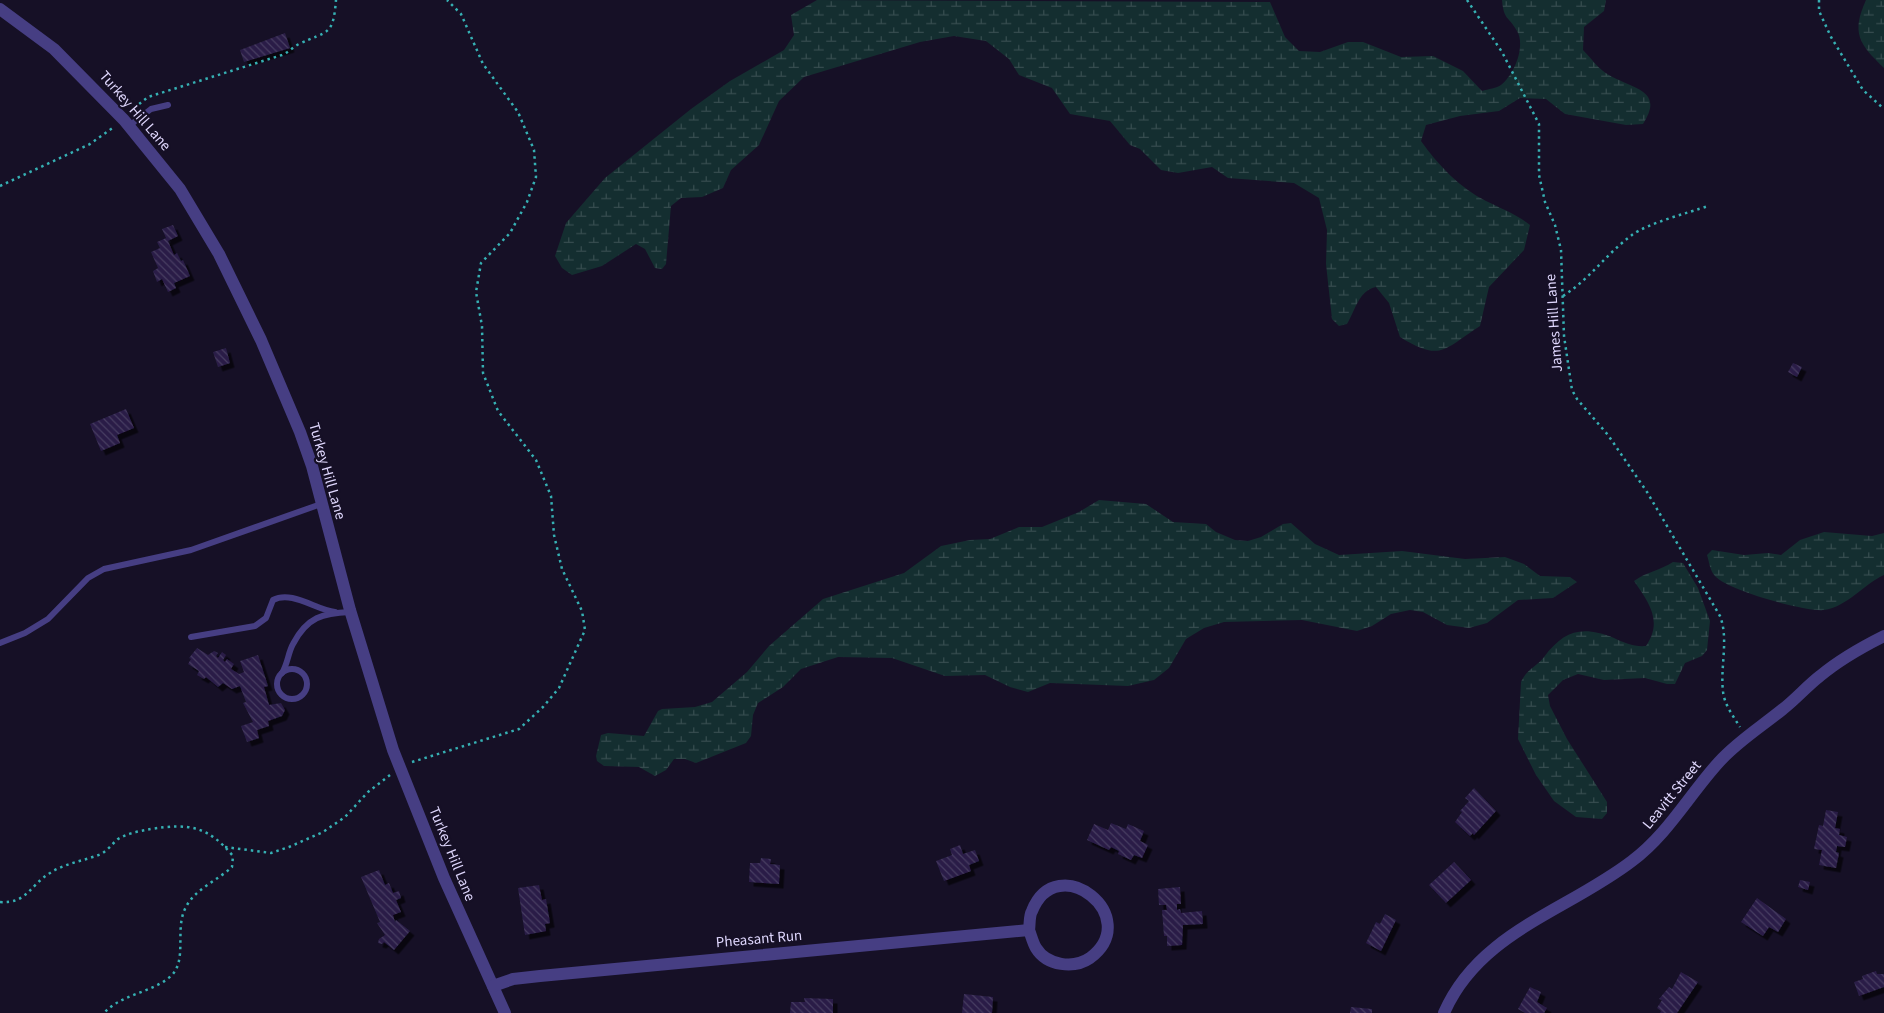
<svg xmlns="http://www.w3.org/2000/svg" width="1884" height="1013" font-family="'Source Sans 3',sans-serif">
  <defs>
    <pattern id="wetland-marsh" width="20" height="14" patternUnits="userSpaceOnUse" patternTransform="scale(1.25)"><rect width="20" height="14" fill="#142e30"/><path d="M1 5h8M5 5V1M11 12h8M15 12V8" fill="none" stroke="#364c4f"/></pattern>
    <pattern id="building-back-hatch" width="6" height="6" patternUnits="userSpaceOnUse" patternTransform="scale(1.25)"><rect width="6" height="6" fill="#291d46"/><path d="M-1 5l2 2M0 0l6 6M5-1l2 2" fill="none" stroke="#483d62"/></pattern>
    <filter id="shadow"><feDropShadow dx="4.5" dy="4.5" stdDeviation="0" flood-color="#0009"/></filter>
  </defs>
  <rect width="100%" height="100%" fill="#161026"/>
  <g fill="url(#wetland-marsh)">
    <path d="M817,0L1270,2L1285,37L1299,51L1320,52L1348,42H1363L1401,57L1433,56L1463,71L1482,91C1488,89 1497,88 1501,85C1514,75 1526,46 1517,31C1508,15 1504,21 1502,0H1606L1604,11L1584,27L1583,50C1591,58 1599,70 1609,75C1633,89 1665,90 1643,124L1626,125L1565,114L1546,99L1520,98L1499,111L1460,116L1426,125L1421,141C1438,165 1460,188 1486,201C1502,209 1516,214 1530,225L1524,250L1489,287L1480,326C1443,350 1441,362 1400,337L1389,303L1376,287C1359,290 1355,311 1347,324L1339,326L1332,319L1326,264L1327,230L1319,198L1294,183L1228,178L1212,167L1178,173L1161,170L1140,149L1130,145L1110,121L1070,114L1052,88L1019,75L1009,59L986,41L954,36L920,42L804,77L779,101L759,145L731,170L723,188L702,197L681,198L671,206L666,264L662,269L655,268L645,249L636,244L602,266L572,275L562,268L555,256L566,223L605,178L691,109L730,81L784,50L794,35L791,15Z"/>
    <path d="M1866,0H1884V68C1859,44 1851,33 1866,0Z"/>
    <polygon points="1099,500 1146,504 1173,522 1206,524 1216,532 1235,540 1248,541 1261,537 1283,524 1291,523 1315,544 1339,555 1402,551 1465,559 1505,557 1524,564 1540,576 1570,577 1577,582 1553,598 1518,600 1487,623 1469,628 1447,625 1423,612 1410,610 1391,614 1372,626 1357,631 1302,620 1224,622 1204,628 1186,639 1169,668 1154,680 1128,686 1050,683 1028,692 1010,687 985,675 945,676 892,658 838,657 801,669 783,687 758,703 753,715 751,736 746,743 696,763 685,759 674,759 666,770 655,776 639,767 604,766 597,761 596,756 601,735 608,733 644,736 658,711 662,709 695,707 712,702 747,672 769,646 823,599 904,573 941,546 970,540 990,539 1019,527 1042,527 1079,512"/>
    <path d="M1824,532L1872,536L1884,533V575C1864,584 1847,607 1824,610C1805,612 1727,590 1715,576C1710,571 1709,561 1707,555L1712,550L1744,555L1768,553L1781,555L1800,540Z"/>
    <path d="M1673,562L1683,563L1698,588L1710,621L1707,650L1702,656L1685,663L1675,684H1667L1645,678L1604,680L1578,674L1563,680L1548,695L1550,706L1567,739L1607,802V813L1602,819L1576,817L1554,801L1536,775L1518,739L1521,682C1526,670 1536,667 1544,657C1564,631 1581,625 1614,638C1625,643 1634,647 1646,646C1663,621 1649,603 1634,581C1646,572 1661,570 1673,562Z"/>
  </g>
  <g fill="url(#building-back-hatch)" filter="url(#shadow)">
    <polygon points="285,33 290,48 244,62 240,50"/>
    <polygon points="173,225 178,236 168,241 174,255 177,253 181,261 183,260 190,276 174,283 176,288 168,292 162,279 157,282 153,271 158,268 151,252 160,248 157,242 166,238 162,229"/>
    <polygon points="226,348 230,363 218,367 213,352"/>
    <polygon points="1793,363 1802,367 1797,377 1788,372"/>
    <polygon points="126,409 134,428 117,435 120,443 101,451 90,424"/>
    <polygon points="197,648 208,655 214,651 218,653 216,656 218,658 222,652 226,655 223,660 225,662 227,659 234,664 231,669 239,674 244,672 240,661 258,655 268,686 264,687 269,705 281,703 285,710 282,716 268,721 269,726 257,730 259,738 247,742 241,726 253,722 243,703 246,702 240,686 232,689 223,683 218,687 206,677 204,679 197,675 199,671 188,664 191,659 189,658"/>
    <polygon points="1474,788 1496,811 1474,835 1473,833 1470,836 1455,822 1462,812 1460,811 1469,801 1465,798"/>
    <polygon points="1826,810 1838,812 1835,828 1840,829 1839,835 1847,837 1845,847 1837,846 1836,852 1839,853 1836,868 1819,865 1822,850 1814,849 1819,825 1823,826"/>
    <polygon points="1111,823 1126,829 1128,824 1144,831 1140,841 1148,845 1142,858 1134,855 1131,860 1118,854 1119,851 1111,847 1109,850 1087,840 1094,824 1108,830"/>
    <polygon points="960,845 963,854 975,850 979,861 969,865 971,871 944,881 936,861 952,855 950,849"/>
    <polygon points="761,858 771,859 770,864 780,865 779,884 749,882 750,863 760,863"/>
    <polygon points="1454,862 1471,880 1446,903 1429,885"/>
    <polygon points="379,870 385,885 389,883 393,893 399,891 401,898 396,900 401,912 393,915 395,922 396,920 410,931 394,950 384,942 382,944 378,943 379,939 385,935 377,923 380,922 361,877"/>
    <polygon points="1800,880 1810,882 1808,890 1798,887"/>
    <polygon points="539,885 542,900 546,899 550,923 545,924 546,931 525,935 518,888"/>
    <polygon points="1180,887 1181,904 1177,904 1177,910 1180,909 1181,913 1202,911 1203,924 1183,925 1182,945 1167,946 1167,936 1164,936 1162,910 1167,910 1166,905 1159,905 1158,889"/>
    <polygon points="1757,898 1786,919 1778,932 1769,927 1763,936 1741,922"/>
    <polygon points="1385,914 1396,920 1381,951 1366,943 1376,922 1380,924"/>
    <polygon points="1876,971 1877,974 1884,974 1884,987 1859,996 1854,982 1863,979 1862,976"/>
    <polygon points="1681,972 1698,982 1677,1013 1660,1013 1661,1011 1657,1008 1662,1000 1659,999 1669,987 1672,989"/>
    <polygon points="1530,987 1541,992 1537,1002 1547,1008 1544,1013 1525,1013 1518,1009"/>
    <polygon points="964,994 993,997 992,1013 962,1013"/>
    <polygon points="804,998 833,999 833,1013 790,1013 791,1002 805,1002"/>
    <polygon points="1351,1007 1372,1009 1372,1013 1350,1013"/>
  </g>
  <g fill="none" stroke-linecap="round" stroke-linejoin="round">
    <g stroke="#36b0b3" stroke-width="2.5" stroke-dasharray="2.5 4" stroke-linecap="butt">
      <path d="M1467,0L1502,52L1539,124V175L1545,202L1555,225L1561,250L1564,336L1572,390L1577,399L1608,435L1647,492L1720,616C1729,639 1720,667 1723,691C1724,704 1733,716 1740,727"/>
      <polyline points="1819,0 1819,11 1831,37 1863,90 1884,109"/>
      <path d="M134,108L148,97L282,55C289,52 293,47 299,44C328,30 333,37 336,0"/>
      <polyline points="0,186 90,144 114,127"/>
      <path d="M1563,296C1591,278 1606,254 1632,235C1648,223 1688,213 1708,206"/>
      <polyline points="412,762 519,729 543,707 559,688 585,630 582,611 562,569 554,535 551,496 536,460 498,411 483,373 482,326 476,292 481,263 510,233 527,202 536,177 534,150 518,112 483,64 461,14 447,0"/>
      <polyline points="225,847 271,853 289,847 323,832 345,817 368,792 390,775"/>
      <path d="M0,902C27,904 30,885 50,873C65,863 84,861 101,854C108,850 112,844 118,839C128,833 140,831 151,829C189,823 208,826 233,856L232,867C218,880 194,890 186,907C174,928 188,960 171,976C152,993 121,994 104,1013"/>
    </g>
    <g stroke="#463e83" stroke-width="6">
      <polyline points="129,126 151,109 168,105"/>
      <path d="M191,637L255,626L266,618L273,600C292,590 316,610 335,612"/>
      <polyline points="0,643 25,633 48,619 88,578 104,569 191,550 321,504"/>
      <circle cx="292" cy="684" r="15"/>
      <path d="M282,673C288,663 288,653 293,644C307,617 323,613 350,612"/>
    </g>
    <g stroke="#463e83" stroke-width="12">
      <polyline points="0,9 54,49 124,120 180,189 219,254 261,340 300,432 312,466 350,610 393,750 444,878 505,1013"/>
      <path d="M493,986L513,979L540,976L1029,930C1030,924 1029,916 1032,911C1057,848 1145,917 1090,958C1074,969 1047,966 1036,948C1033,943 1031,935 1029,930"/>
      <path d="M1444,1013C1479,932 1567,911 1632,861C1668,834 1689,795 1719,762C1738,741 1761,727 1783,709C1796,699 1807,686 1820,676C1839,660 1862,647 1884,636"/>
    </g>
  </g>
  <g text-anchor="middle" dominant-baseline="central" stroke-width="4.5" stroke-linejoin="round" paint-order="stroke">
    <g font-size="15" fill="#dfd7fd" stroke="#161026">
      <text transform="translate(135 111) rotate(49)">Turkey Hill Lane</text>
      <text transform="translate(1554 323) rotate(-94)">James Hill Lane</text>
      <text transform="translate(327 471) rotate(74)">Turkey Hill Lane</text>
      <text transform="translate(1672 795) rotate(-51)">Leavitt Street</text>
      <text transform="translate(452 854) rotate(68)">Turkey Hill Lane</text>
      <text transform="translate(759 939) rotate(-5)">Pheasant Run</text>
    </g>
  </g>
</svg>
